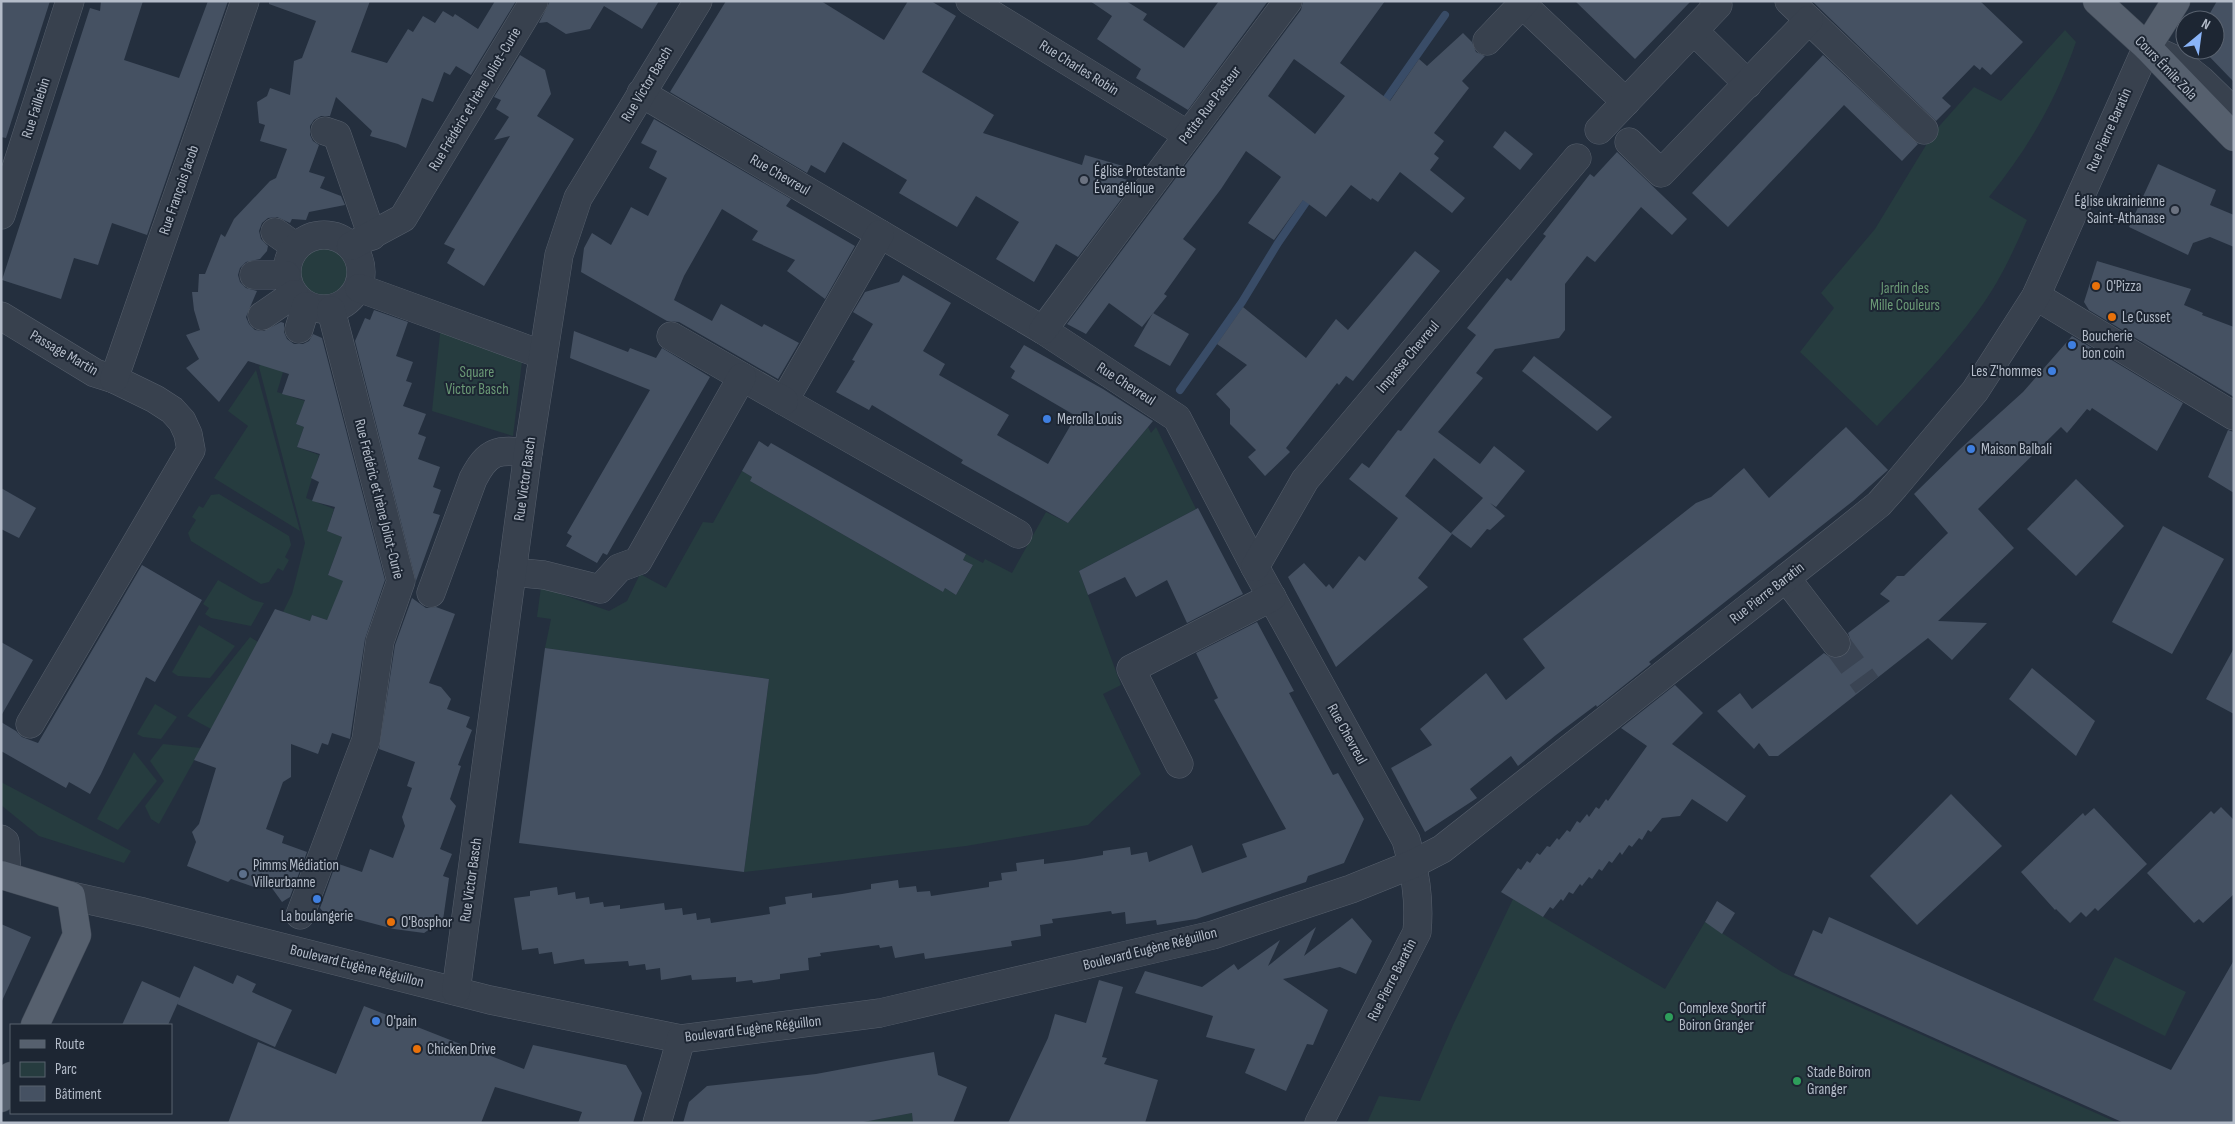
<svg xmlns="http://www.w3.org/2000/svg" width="2235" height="1124" font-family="'Sofia Sans Condensed',sans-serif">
  <rect width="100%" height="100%" fill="#242f3e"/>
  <g fill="#263c3f">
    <path d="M2065,30L2076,42C2055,103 2028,148 1989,197L2027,220C2013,252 1999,283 1978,311C1948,352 1912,389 1877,426L1800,352L1834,308L1821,293L1875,229L1934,132L1974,87L2001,101Z"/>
    <circle cx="322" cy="274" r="28"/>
    <polygon points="441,324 523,353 513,436 432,411"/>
    <polygon points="271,347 283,372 277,392 305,401 296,424 304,427 297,447 319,455 306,498 334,509 327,531 342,537 328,575 348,582 327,620 312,615 310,621 283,612 292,594 305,543 259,367"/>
    <polygon points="256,370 300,531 214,478 248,426 228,411"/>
    <polygon points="1148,427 1151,433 1156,427 1196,509 1079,571 1121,685 1103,694 1141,774 1088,825 966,846 744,872 769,679 545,648 551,619 537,617 541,587 609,611 627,601 640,574 666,588 703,522 713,523 742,471 752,477 750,481 943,592 945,588 956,595 973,565 963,560 966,554 983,563 985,559 1012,573 1046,512 1068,523"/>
    <polygon points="219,494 289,536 291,545 285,557 289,560 283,571 278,568 269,582 261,584 191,541 188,533 196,520 192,517 199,506 203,508 211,495"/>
    <polygon points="218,580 253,600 264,603 251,626 211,618 205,614 209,608 203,604"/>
    <polygon points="199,625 235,646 210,678 178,676 172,672"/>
    <polygon points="250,637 258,642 211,729 187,716"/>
    <polygon points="155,704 177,717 161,739 143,737 137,734"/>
    <polygon points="163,744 201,748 159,824 151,819 145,806 164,781 150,761"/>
    <polygon points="134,752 157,781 118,830 97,819"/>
    <polygon points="1,782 131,851 124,863 39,836 1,805"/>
    <polygon points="1513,899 1665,989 1705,922 1782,972 2118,1123 1367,1123 1379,1096 1420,1101 1453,1025"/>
    <polygon points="2115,957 2186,992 2165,1036 2093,1000"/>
    <polygon points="912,1113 913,1123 858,1123"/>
  </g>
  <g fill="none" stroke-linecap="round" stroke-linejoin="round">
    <g stroke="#394c67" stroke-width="8">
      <polyline points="1382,105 1445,15"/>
      <polyline points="1180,390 1242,302 1278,243 1311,195"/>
    </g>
  </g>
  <g fill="#455162" fill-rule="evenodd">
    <polygon points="1,1 50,1 6,138 1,137"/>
    <polygon points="101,1 143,1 124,60 179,78 208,1 228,1 147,235 112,223 98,265 74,258 61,299 2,280 90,8 100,11"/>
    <polygon points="269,1 370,1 351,52 387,63 408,29 413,32 423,16 435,23 443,11 453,17 455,14 478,29 495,1 516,1 471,75 456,66 450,75 444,72 433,102 422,98 406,148 398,144 370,136 372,131 336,97 330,116 321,116 314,120 310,126 310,135 313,141 319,145 309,172 325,177 320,188 341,196 345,205 309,212 306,220 292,219 290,223 277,217 268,218 262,223 259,231 261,239 268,246 267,251 260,259 246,262 240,268 238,275 240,282 246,288 257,291 246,317 249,324 255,330 264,331 281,322 284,323 284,332 287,339 294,344 303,344 309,341 313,334 322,338 385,580 365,639 350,739 332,733 328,745 322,743 318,754 291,744 291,777 283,782 266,829 284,836 282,843 307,852 290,897 282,902 261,873 254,887 231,879 228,882 187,866 196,842 192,832 199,824 216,768 194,760 275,609 310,621 312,615 327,620 343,581 328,575 342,537 327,531 335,507 312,501 319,482 311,478 320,454 297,447 304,427 296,424 305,400 282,394 289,374 248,361 219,402 186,368 199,359 186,335 200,330 194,310 192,292 198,292 199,274 205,274 221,234 225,237 234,219 270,181 276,178 287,149 260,141 265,125 259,123 257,102 267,96 270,88 290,95 294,61 302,58 316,21 269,4"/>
    <polygon points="550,1 659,1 642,29 604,6 590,29 566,34 547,22 539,23"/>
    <polygon points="726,1 821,1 884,40 908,1 931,1 956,16 922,72 994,115 983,133 1082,165 1085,155 1123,166 1118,177 1134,182 1078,257 1056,244 1034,282 996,259 1019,222 976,196 957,227 899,193 907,180 843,142 825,173 811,165 807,173 670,92"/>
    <polygon points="1090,1 1126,1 1147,14 1143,20 1184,48 1219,1 1268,1 1188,110 1136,78 1141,69 1097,39 1112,16"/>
    <path d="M1303,1H1385L1340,63L1390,101L1419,59L1427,66L1463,33L1472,42L1476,52L1485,56L1462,81L1469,88L1434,133L1444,141L1434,154L1439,158L1430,170L1465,198L1452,213L1400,172L1378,202L1372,198L1371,200L1351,185L1326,217L1303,200L1274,240L1248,223L1281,177L1246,151L1221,189L1183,239L1196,249L1164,294L1167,296L1142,327L1109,303L1086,334L1067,324L1301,10ZM1294,59L1345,96L1315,134L1268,96Z"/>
    <polygon points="1575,1 1691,1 1635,59"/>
    <polygon points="1812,1 1980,1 2023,42 1991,75 1982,67 1980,70 1974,65 1942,98 1951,106 1936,121"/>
    <polygon points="2217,1 2234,1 2234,82 2203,50 2215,50 2215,20 2206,20"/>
    <polygon points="520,55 545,70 551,94 537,116 574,139 484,286 447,263 455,249 444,244 510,136 494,140 509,117 496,109 501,100 494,97"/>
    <polygon points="1823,55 1918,144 1902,161 1844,105 1728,227 1692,193"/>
    <polygon points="654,119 791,199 786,206 855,246 825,299 787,271 795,260 752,240 758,231 722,209 684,276 674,300 712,321 721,304 762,327 764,324 799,343 778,379 679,322 667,321 581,272 584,248 592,233 611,245 631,207 648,216 667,178 649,168 657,151 641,143"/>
    <polygon points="1505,131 1533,154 1520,170 1493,147"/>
    <polygon points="1617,152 1687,219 1672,235 1641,207 1595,262 1587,256 1565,284 1565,330 1559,338 1495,349 1476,373 1483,378 1438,432 1480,464 1494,446 1525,471 1496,507 1490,503 1505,516 1490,530 1487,529 1471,548 1451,533 1483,498 1434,458 1405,496 1452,534 1418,578 1428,587 1336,667 1288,577 1304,563 1326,587 1329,584 1333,589 1359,556 1365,561 1398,518 1349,479 1362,463 1369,468 1398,430 1401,431 1476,335 1467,328 1507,278 1511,281 1546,236 1543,234 1590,174 1594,177"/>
    <polygon points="2158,164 2216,190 2210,205 2234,215 2234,247 2210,237 2193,243 2188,255 2129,227"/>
    <polygon points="1415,251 1440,271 1353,381 1346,376 1339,385 1337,383 1286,448 1290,452 1265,476 1248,457 1256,450 1230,424 1230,409 1216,394 1247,365 1217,344 1243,307 1306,358 1336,319 1348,330"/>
    <polygon points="2097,261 2191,289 2184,305 2203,313 2202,315 2234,327 2234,397 2089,310 2084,302"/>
    <polygon points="903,275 951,303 923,351 945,364 939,375 1009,415 997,435 1048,464 1076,416 1011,378 1015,371 1010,367 1024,345 1103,389 1153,421 1068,523 961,463 963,460 872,405 869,410 836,392 855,361 852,360 873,324 853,312 865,292 899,282"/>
    <polygon points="374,310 408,322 396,356 413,362 406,381 412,383 403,406 426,414 418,434 426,437 418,459 440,467 433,487 441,490 433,513 440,515 416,581 355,341 365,318 370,320"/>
    <polygon points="1153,313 1189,334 1170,366 1134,346"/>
    <polygon points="574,331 628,352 630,348 656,358 662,348 710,377 607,555 603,553 597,563 566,546 572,536 567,533 650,390 570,358"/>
    <polygon points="2072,336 2183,403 2157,451 2092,408 2090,411 2087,409 2067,433 2061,427 1978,509 2014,548 1938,621 1987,623 1952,660 1928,638 1778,756 1769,756 1759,743 1754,749 1717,711 1740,693 1752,709 1824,653 1830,657 1838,658 1846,655 1851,648 1851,641 1848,633 1890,601 1880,594 1897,576 1904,576 1948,533 1914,494 1960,449 2023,392"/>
    <polygon points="1534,356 1612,417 1597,431 1522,371"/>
    <polygon points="1846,427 1888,470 1853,501 1649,662 1651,664 1597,707 1596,705 1556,735 1518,766 1511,756 1470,789 1477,798 1425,832 1391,768 1432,745 1420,729 1486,673 1506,700 1545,668 1523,639 1696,503 1711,497 1744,468 1769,498"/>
    <polygon points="2228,430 2234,432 2234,493 2208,477"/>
    <polygon points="759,441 768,447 771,443 966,554 963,560 973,565 956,595 945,588 943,592 750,481 752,477 742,471"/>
    <polygon points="2076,479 2124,526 2076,576 2027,529"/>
    <polygon points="1,488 36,508 19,538 1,529"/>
    <polygon points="1198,508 1243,594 1187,623 1167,580 1136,597 1125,577 1088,595 1079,571"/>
    <polygon points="2163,526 2224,559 2172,654 2112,622"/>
    <polygon points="142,565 202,600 155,682 146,677 101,774 90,794 69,782 66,788 1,751 1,722 16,731 22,737 38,743"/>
    <polygon points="412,598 426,608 436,607 455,614 429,683 441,687 451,699 447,709 470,717 466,727 472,730 458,765 461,766 450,799 456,806 440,849 452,854 443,876 449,878 443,920 424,933 394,929 337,914 324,913 320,908 336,863 362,872 370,849 393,858 405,826 402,817 412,788 407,786 415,762 379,749 395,645"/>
    <polygon points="1257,622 1294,691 1289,693 1333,775 1338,773 1364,819 1344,863 1308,876 1306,882 1196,919 1157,925 1156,920 1126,924 1125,912 1112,914 1111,911 1052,919 1053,923 1040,925 1041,936 1011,941 1012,946 952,955 925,959 924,953 895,958 892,946 880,948 879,945 820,953 821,956 808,958 809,970 780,974 780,979 753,983 752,980 736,982 736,977 692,980 691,975 661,980 660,968 646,970 645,964 629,966 628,961 585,964 584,959 554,964 552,952 539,954 538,948 522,950 514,898 530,896 530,891 557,887 558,895 575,892 576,899 589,897 590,904 603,902 604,907 620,905 620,909 664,903 665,910 682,908 683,915 696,913 697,920 710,918 711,923 770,914 769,907 786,904 785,897 812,893 812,898 842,894 871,889 871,884 898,880 899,888 916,886 917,892 930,891 931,896 989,887 989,882 1002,880 1001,873 1017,871 1016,863 1044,859 1044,864 1074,860 1103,855 1103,851 1130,847 1131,855 1147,852 1149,862 1192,845 1202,873 1247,857 1242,844 1286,829 1214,700 1218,698 1196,653"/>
    <polygon points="1,642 33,660 1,716"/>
    <polygon points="545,648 769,679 744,872 519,843"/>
    <polygon points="2234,648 2234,714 2206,699"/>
    <polygon points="2032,668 2095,721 2076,756 2009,699"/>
    <polygon points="1675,685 1703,713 1672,744 1746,796 1727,822 1692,799 1680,816 1662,818 1651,832 1648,830 1642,840 1639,838 1632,847 1629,845 1622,855 1620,852 1612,863 1609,861 1602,871 1599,869 1592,879 1589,877 1582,886 1580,884 1573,894 1569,892 1563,901 1561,899 1553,909 1550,907 1543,917 1501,892 1518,868 1521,870 1527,861 1530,863 1537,853 1540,855 1547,846 1550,847 1557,838 1559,840 1567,830 1570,832 1577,821 1580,823 1587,814 1589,817 1596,807 1599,809 1606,799 1608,801 1647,746 1621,728"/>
    <polygon points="1951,794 2002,846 1917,925 1870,876"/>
    <polygon points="2221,807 2234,820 2234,894 2203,923 2199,919 2194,923 2147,873 2211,811 2214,814"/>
    <polygon points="2094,808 2147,864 2098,911 2095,908 2086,917 2081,912 2070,923 2056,909 2055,910 2021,872 2083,813 2085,816"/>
    <polygon points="1717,901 1735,913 1722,934 1705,922"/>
    <polygon points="1829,917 2171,1070 2234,960 2234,1123 2124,1123 1794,975 1813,930 1822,934"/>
    <polygon points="1352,918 1372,941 1356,974 1340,967 1283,979 1328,1010 1313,1045 1307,1044 1286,1091 1245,1073 1255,1049 1206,1037 1213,1016 1135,993 1145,971 1202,987 1234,964 1238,970 1280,940 1268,966 1316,927 1304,956"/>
    <polygon points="1,924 31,937 1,1003"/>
    <polygon points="194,966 233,984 237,975 256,984 252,992 292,1010 275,1047 177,1004"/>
    <polygon points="1099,980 1123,987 1102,1057 1107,1058 1104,1064 1158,1080 1145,1123 1008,1123 1048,1038 1055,1014 1086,1023"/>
    <polygon points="142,981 180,998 168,1025 122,1025"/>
    <polygon points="364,1006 524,1069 533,1045 626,1065 642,1093 633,1123 578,1123 582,1112 495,1087 481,1123 228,1123 258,1042 336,1074"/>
    <polygon points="934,1052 938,1075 967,1087 953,1123 913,1123 912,1113 858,1123 683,1123 689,1102 707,1086 816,1074"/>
  </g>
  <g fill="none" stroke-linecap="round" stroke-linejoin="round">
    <polyline stroke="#3a4453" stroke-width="28" stroke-dasharray="28 14" stroke-linecap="butt" points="1836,643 1867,685"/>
    <g stroke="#565f6c" stroke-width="29">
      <g id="minor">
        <polyline points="970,1 1188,135"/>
        <polyline points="1789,1 1924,130"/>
        <polyline points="1522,4 1626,102"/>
        <polyline points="1694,31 1748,84"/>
        <polyline points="1487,41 1525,1"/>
        <path d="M641,93L1043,330L1177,418L1255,567L1406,840C1415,872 1420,898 1417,932L1319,1123"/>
        <polyline points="1599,130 1718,5 1714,1"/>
        <polyline points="325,131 337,135 372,236"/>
        <polyline points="1629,142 1661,173 1809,20"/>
        <polyline points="1,215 70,1"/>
        <polyline points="275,232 296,247"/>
        <polyline points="880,234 784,401 1018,534"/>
        <circle cx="324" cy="272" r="37"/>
        <polyline points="351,246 403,218 534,1"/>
        <polyline points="254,275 286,275"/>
        <polyline points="359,288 543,355"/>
        <polyline points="2036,296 2234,416"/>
        <polyline points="1,316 95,373 114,379 155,399 172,410 182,421 188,434 191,450 30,724"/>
        <polyline points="262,316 294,294"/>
        <polyline points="299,329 306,306"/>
        <polyline points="1043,330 1288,1"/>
        <polyline points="671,336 784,401"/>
        <polyline points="114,379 245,1"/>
        <polyline points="1255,567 1305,480 1577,158"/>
        <polyline points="512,572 544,575 600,589 619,568 638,561 742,377"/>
        <polyline points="1786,578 1836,643"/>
        <path d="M431,593L473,479C488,450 498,449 528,453"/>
        <polyline points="1179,764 1131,669 1272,597"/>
        <polyline points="1,839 5,842 7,876"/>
        <polyline points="71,896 143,912 490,1000 681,1039 880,1013 1213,935 1351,889 1413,864 1442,849 1838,537 1879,504 1895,486 1975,391 2036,296 2147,47 2176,60 2201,80 2234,112"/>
        <polyline points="300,915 366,740 380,641 401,581 331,310"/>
        <polyline points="456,991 528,453 559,255 578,198 698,1"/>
        <polyline points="657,1123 681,1039"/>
      </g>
    </g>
    <g stroke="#414a57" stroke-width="29">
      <g id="major">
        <polyline points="2097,1 2147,47 2234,137"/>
        <polyline points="2147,47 2176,1"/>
        <polyline points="1,875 71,896 77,935 35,1025"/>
        <polyline points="1,1098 11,1076"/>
      </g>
    </g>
    <use href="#minor" stroke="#38414e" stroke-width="28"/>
    <use href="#major" stroke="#56606e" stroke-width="28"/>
  </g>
  <g fill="#6b7280" stroke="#1d2633" stroke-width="2">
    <circle cx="1084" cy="180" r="5"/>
    <circle cx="2175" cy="210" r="5"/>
  </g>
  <g fill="#e8710a" stroke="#1d2633" stroke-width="2">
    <circle cx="2096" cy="286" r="5"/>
    <circle cx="2112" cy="317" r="5"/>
    <circle cx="391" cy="922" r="5"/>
    <circle cx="417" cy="1049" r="5"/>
  </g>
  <g fill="#3f7fe0" stroke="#1d2633" stroke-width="2">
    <circle cx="2072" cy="345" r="5"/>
    <circle cx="2052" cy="371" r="5"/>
    <circle cx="1047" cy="419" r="5"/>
    <circle cx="1971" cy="449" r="5"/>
    <circle cx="317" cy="899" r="5"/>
    <circle cx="376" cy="1021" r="5"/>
  </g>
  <circle fill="#5c6f8a" stroke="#1d2633" stroke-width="2" cx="243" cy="874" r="5"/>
  <g fill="#2e9e5b" stroke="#1d2633" stroke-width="2">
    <circle cx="1669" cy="1017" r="5"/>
    <circle cx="1797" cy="1081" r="5"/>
  </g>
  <g text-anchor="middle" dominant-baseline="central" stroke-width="4" stroke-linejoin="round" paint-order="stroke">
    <g font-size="15" fill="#b4bcc9" stroke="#1d2633">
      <text transform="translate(1079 68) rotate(32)">Rue Charles Robin</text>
      <text transform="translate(2166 68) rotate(46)">Cours Émile Zola</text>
      <text transform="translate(647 84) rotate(-59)">Rue Victor Basch</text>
      <text transform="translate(475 99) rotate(-59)">Rue Frédéric et Irène Joliot-Curie</text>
      <text transform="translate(1210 105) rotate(-53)">Petite Rue Pasteur</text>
      <text transform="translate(36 108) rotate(-72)">Rue Faillebin</text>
      <text transform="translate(2109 130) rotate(-66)">Rue Pierre Baratin</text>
      <text transform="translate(780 175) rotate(30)">Rue Chevreul</text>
      <text transform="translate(179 190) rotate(-71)">Rue François Jacob</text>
      <text transform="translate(64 353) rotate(30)">Passage Martin</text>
      <text transform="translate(1408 357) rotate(-50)">Impasse Chevreul</text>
      <text transform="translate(1126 384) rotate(33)">Rue Chevreul</text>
      <text transform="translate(525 479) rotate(-82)">Rue Victor Basch</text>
      <text transform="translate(379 499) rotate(76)">Rue Frédéric et Irène Joliot-Curie</text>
      <text transform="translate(1767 593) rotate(-38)">Rue Pierre Baratin</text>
      <text transform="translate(1347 734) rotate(61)">Rue Chevreul</text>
      <text transform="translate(471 880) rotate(-82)">Rue Victor Basch</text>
      <text transform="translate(1150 949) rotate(-14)">Boulevard Eugène Réguillon</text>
      <text transform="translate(357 966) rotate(14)">Boulevard Eugène Réguillon</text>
      <text transform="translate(1392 980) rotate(-63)">Rue Pierre Baratin</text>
      <text transform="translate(753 1029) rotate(-7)">Boulevard Eugène Réguillon</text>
    </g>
    <g font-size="15" fill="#b4bcc9" stroke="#1d2633" text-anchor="start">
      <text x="1094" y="171">Église Protestante<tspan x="1094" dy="17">Évangélique</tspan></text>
      <text x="2165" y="201" text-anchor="end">Église ukrainienne<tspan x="2165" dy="17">Saint-Athanase</tspan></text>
      <text x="2106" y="286">O'Pizza</text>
      <text x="2122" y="317">Le Cusset</text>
      <text x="2082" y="336">Boucherie<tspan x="2082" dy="17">bon coin</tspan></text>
      <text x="2042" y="371" text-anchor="end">Les Z'hommes</text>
      <text x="1057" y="419">Merolla Louis</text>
      <text x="1981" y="449">Maison Balbali</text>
      <text x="253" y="865">Pimms Médiation<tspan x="253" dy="17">Villeurbanne</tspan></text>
      <text x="317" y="916" text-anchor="middle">La boulangerie</text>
      <text x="401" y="922">O'Bosphor</text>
      <text x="1679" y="1008">Complexe Sportif<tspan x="1679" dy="17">Boiron Granger</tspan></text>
      <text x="386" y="1021">O'pain</text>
      <text x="427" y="1049">Chicken Drive</text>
      <text x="1807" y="1072">Stade Boiron<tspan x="1807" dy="17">Granger</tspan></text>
    </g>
    <g font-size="15" fill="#6b9a76" stroke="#1d2633">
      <text x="1905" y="288">Jardin des<tspan x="1905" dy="17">Mille Couleurs</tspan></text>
      <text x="477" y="372">Square<tspan x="477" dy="17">Victor Basch</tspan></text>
    </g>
  </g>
  <rect width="2235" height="1124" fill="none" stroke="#b4bcc9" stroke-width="5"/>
  <rect x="10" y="1024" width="162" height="90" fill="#1d2633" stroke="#59626f"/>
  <rect x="20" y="1040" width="25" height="8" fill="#56606e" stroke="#59626f"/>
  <text x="55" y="1049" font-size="15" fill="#b4bcc9">Route</text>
  <rect x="20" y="1062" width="25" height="15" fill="#263c3f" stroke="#59626f"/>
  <text x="55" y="1074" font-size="15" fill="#b4bcc9">Parc</text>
  <rect x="20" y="1086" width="25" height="15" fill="#455162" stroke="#59626f"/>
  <text x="55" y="1099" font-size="15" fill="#b4bcc9">Bâtiment</text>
  <g transform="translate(2200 35) rotate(29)"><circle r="24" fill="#1d2633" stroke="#59626f"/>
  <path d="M0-4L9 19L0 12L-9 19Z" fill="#8ab4f8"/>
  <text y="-8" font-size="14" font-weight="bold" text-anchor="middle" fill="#b4bcc9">N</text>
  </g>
</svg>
